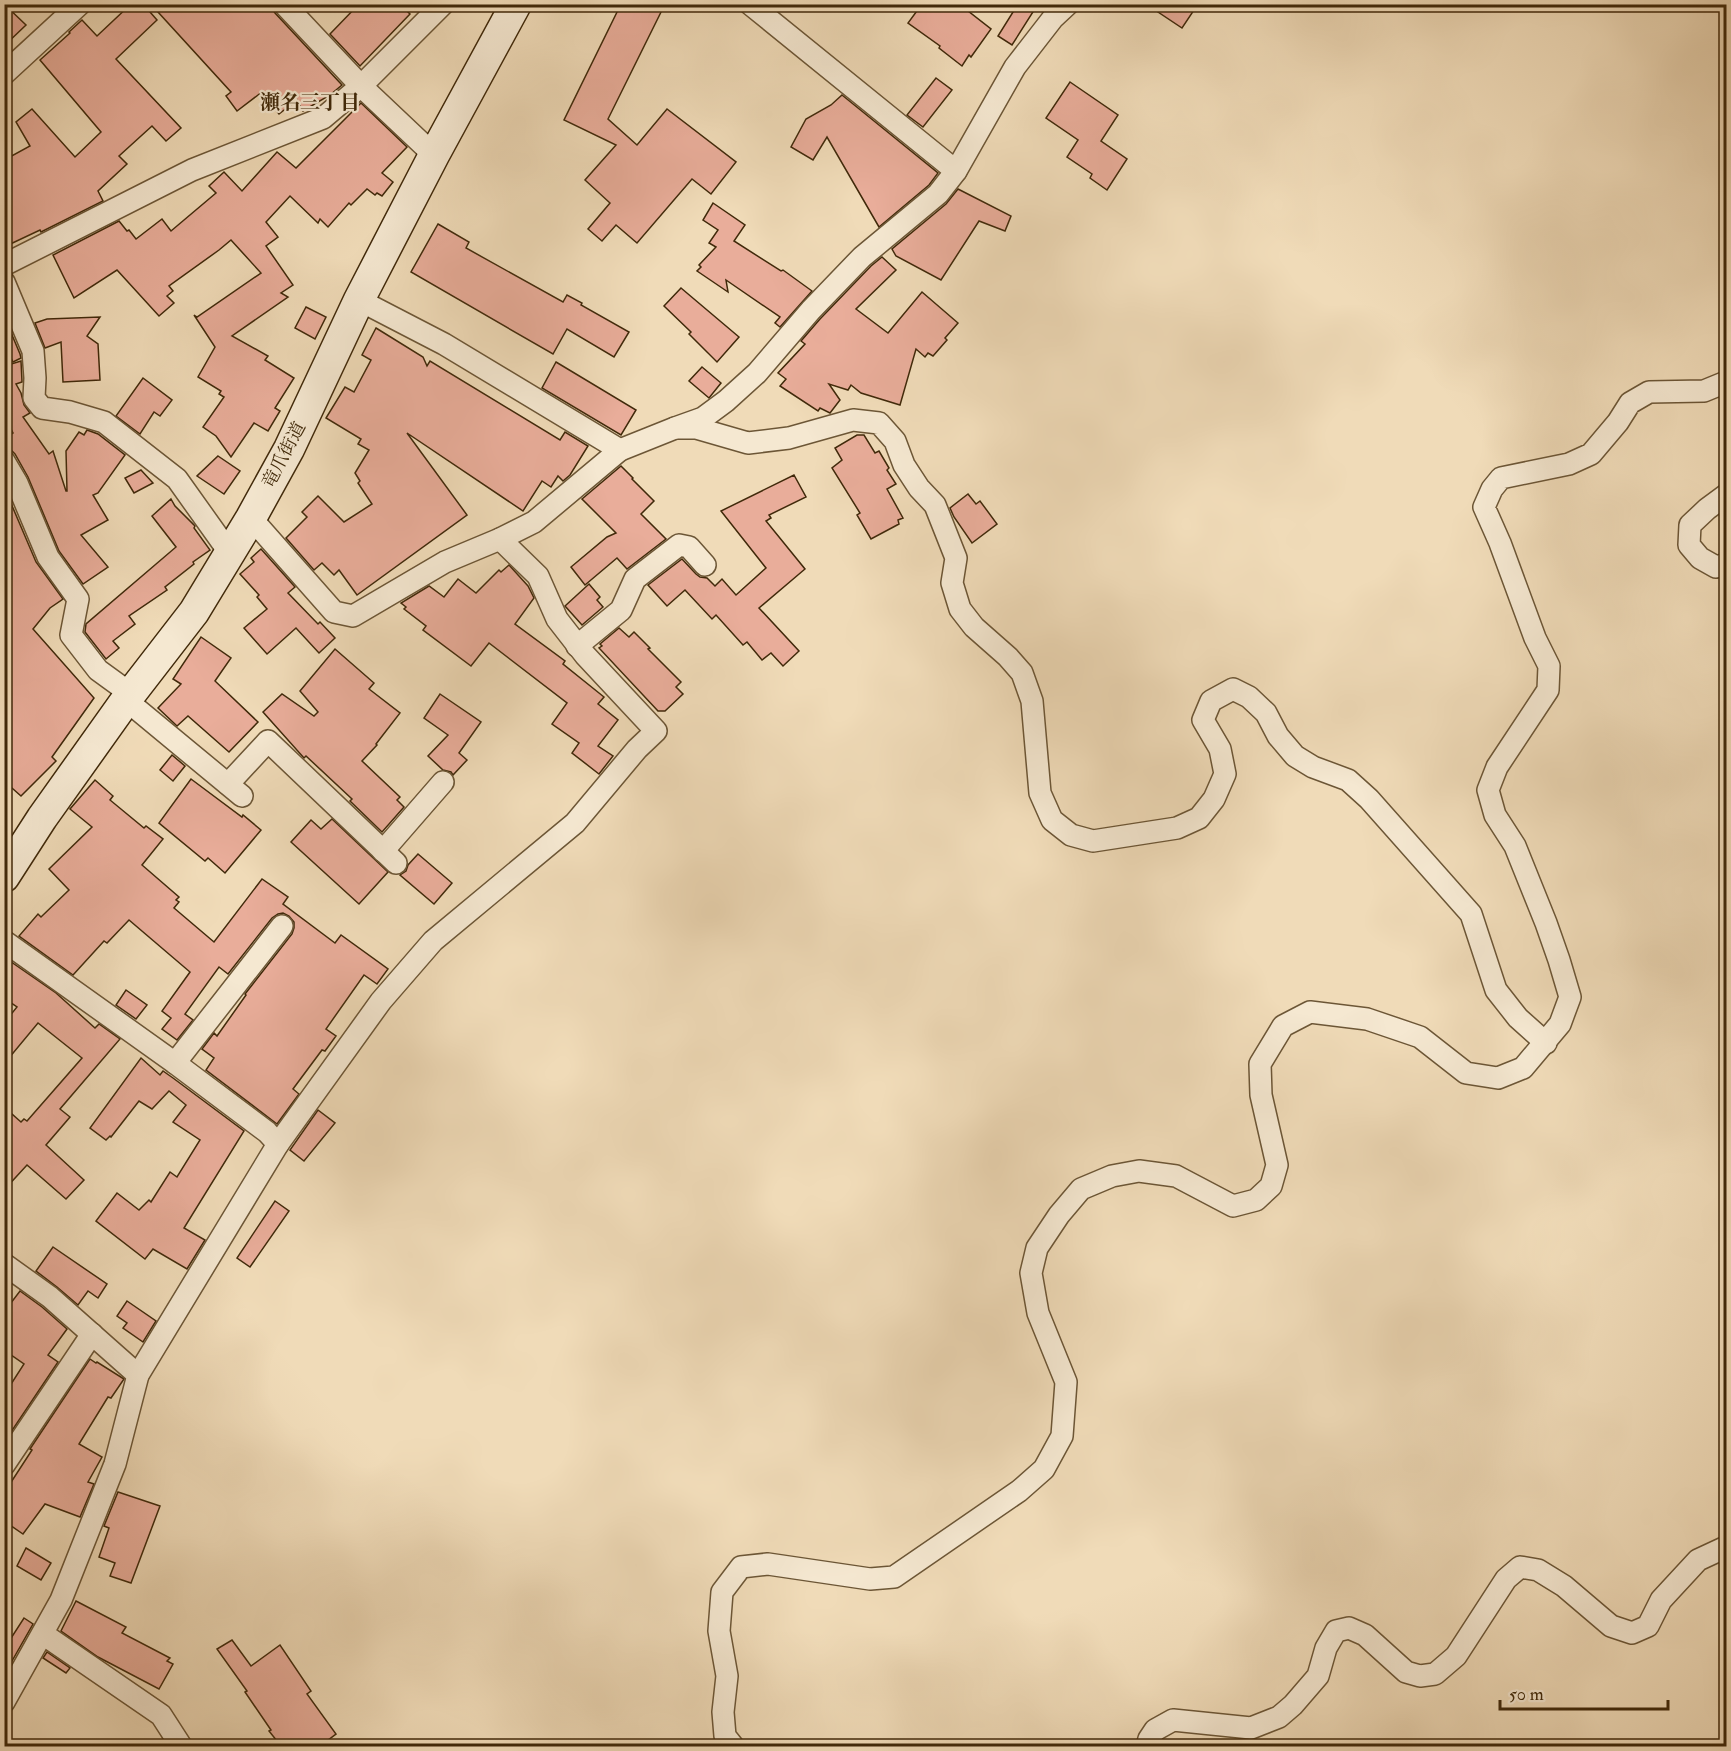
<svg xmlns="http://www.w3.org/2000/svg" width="1731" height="1751" font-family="'IM FELL Double Pica','Noto Serif JP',serif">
  <rect width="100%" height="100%" fill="#f0dbb8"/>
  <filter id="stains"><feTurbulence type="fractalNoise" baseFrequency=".00333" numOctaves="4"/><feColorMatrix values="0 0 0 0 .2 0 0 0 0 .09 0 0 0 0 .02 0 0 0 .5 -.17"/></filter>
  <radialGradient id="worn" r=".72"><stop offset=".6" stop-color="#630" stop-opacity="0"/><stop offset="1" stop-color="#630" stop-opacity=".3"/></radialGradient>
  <g fill="#e9ad9a" stroke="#40290a" stroke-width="1.5">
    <polygon points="4,4 26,25 4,46"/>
    <polygon points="131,4 143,4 157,20 116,59 181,128 166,141 152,126 119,156 127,164 98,191 103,201 41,232 40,230 4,247 4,172 11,168 6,159 30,146 16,122 32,109 75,157 101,132 40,60 70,33 69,32 82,20 97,36"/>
    <polygon points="167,4 269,4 275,13 342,85 330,95 303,111 297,100 279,114 262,92 237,111 226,96 231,92 158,12"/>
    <polygon points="359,4 400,4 410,14 360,66 330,34"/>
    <polygon points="621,4 665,4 608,119 637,145 667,109 736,162 711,194 692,179 637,243 616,225 602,241 588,229 610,203 585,180 616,145 564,120"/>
    <polygon points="922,4 959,4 991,29 971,57 969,55 962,66 939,48 940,46 908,23"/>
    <polygon points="1018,4 1038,4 1012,45 998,36"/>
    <polygon points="1146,4 1198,4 1182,28"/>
    <polygon points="936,78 952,90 923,127 907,115"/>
    <polygon points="1070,82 1118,115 1101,141 1127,159 1107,190 1090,178 1092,174 1067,157 1078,140 1046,118"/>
    <polygon points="842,95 938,173 929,185 879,227 827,137 813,160 791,147 806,119 831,105"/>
    <polygon points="361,103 407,147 382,173 393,182 382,196 377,193 375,195 367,189 351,205 349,203 328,227 320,219 318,223 290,196 266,222 278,237 266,246 293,285 281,293 288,297 232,336 268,356 265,360 294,378 275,408 280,411 268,431 254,423 231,457 216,436 203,427 224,397 219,394 221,391 198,377 215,347 194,315 197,317 261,273 231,240 219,250 169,286 173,291 167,296 174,303 159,316 117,270 74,298 53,255 119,221 127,231 129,230 136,239 162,219 171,231 216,193 209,186 224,172 242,191 277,152 296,168"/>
    <polygon points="958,189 1011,216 1005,231 979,221 941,280 896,256 892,249 946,204"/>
    <polygon points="713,203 745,225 734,241 781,271 783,270 812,291 780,327 775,323 780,317 726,280 728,292 697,271 701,267 699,265 716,247 709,243 718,230 703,220"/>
    <polygon points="438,224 469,242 466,248 563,302 567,295 582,303 581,305 629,332 614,357 567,329 553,354 411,272"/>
    <polygon points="882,257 896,270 856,309 888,333 922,292 958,323 945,338 947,340 933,356 928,353 925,357 916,349 900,405 861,393 851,385 848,390 829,384 840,400 830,413 820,408 818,411 780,386 786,379 778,373 805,344 801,341 820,319 871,266"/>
    <polygon points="681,288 739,337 717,362 689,334 691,332 664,306"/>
    <polygon points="306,307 326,317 315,339 295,328"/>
    <polygon points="4,316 20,354 21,358 13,362 4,344"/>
    <polygon points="100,317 87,336 98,344 100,380 63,382 61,342 45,348 35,323 47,319"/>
    <polygon points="376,328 423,357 427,366 430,361 560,440 565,432 588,446 570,475 563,481 558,476 551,487 542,481 523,511 407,433 467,515 357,595 339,570 334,575 322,563 314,570 286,538 307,517 302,512 318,496 344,522 372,504 358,483 360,481 355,473 369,450 358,444 361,439 326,418 345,387 354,392 371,360 362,355"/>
    <polygon points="21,361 22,382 16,384 21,393 24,405 30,413 23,417 49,454 53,451 66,491 67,491 66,451 79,432 84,435 87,430 98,434 125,455 98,493 93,495 108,520 81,535 108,567 83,584 59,551 28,477 15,454 11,450 4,448 4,439 13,433 9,425 4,428 4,365 5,366"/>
    <polygon points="556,362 636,410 621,435 542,388"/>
    <polygon points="702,367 721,383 709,398 689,381"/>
    <polygon points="143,378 172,400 160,416 154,412 140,434 116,416"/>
    <polygon points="857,435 864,435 875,453 879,451 889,468 887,470 896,484 887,489 903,518 898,520 899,524 871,539 857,515 860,513 832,468 842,460 835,448"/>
    <polygon points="218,456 240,471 224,494 197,476"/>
    <polygon points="621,466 633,478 632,479 654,501 641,514 666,539 627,569 617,558 585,585 571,567 607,537 616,533 582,499"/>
    <polygon points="141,470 153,483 134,493 125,478"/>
    <polygon points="794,475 806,497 769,515 771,518 766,521 805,569 759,608 799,651 783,666 771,653 762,660 747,642 743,645 716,615 712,619 685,590 667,606 648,585 682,559 696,574 700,577 707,578 715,586 722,579 736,595 766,568 721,511"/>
    <polygon points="4,487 36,562 63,599 50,608 33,629 94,698 52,757 56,761 21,796 4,781"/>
    <polygon points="968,494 976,504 980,501 997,524 972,543 954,517 950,508"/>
    <polygon points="171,499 175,506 195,526 194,528 210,550 193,562 194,564 165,587 167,590 129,616 135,624 113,641 119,648 106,659 85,632 86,624 176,547 152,516"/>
    <polygon points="261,549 295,587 288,593 318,624 320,622 335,638 319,653 296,628 267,654 244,628 267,609 257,597 259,595 240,574 254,562 251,558"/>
    <polygon points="509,565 528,586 534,598 515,624 565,661 563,664 604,697 598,704 618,720 598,746 613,756 599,774 572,753 579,743 552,724 567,703 489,643 471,666 423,630 426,626 404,609 406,607 401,603 429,586 444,597 458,579 476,593 499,570 501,572"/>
    <polygon points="589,584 600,597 597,600 603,607 582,625 565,606"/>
    <polygon points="619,628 629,637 634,632 650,648 648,649 681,682 676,687 683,694 665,711 658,711 599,648 602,646 600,644"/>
    <polygon points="201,637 231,658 215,681 258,722 229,752 188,716 177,726 158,708 181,684 173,679"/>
    <polygon points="335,649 374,683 369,689 400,713 376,744 377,745 362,761 400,797 397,800 404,807 382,832 350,801 352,799 306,756 304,758 263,712 282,694 314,716 318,712 300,691"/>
    <polygon points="440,694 481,722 459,753 467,760 453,775 451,772 443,770 428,756 448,735 424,718"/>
    <polygon points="172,755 185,766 173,781 160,770"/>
    <polygon points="191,779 242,817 243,815 261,830 225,873 208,858 205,861 159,823"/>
    <polygon points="95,780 113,796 110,800 144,828 146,826 163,839 142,865 179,897 176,900 179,902 174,908 214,942 262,879 288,897 283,904 335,943 341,935 388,969 377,984 364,975 326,1029 336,1036 325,1051 322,1050 293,1089 299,1094 277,1124 206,1070 214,1058 202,1049 214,1033 217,1036 246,995 245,994 292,934 294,928 294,922 289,916 283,913 278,914 272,918 228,974 219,967 185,1014 193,1020 177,1040 162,1029 171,1018 162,1011 190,972 129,920 107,943 104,941 73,975 19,936 38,914 41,917 69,890 49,869 92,827 70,809"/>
    <polygon points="332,819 388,872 359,904 291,842 311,820 321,829"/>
    <polygon points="418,854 452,883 434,904 400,875 406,871 408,865"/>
    <polygon points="4,957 56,993 95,1028 99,1024 120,1039 60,1109 70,1117 46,1145 84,1180 66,1199 27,1165 4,1190 4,1107 21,1122 24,1119 27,1121 82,1058 38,1023 4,1064 4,1023 17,1007 4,998"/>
    <polygon points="126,990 147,1005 136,1019 116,1005"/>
    <polygon points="141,1058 160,1075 163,1071 173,1078 244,1131 184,1228 205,1240 187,1269 153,1249 145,1259 96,1221 117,1193 139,1210 149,1200 151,1202 170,1172 177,1177 200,1140 173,1122 186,1105 169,1091 152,1109 139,1101 111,1137 110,1136 106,1140 90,1128"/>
    <polygon points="318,1110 335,1123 304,1161 290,1150"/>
    <polygon points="275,1201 289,1211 250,1267 237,1258"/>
    <polygon points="53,1247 107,1284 98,1298 88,1291 78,1305 57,1287 36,1271"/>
    <polygon points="20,1291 42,1307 67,1329 48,1355 58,1362 9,1435 4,1432 4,1395 24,1364 4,1350 4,1312"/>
    <polygon points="127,1301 156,1321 143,1342 123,1328 127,1323 117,1316"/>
    <polygon points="90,1359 96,1363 97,1362 124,1379 111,1398 108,1397 79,1444 102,1457 88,1482 94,1484 80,1517 45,1504 23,1534 4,1521 4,1493 32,1450 30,1449"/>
    <polygon points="118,1492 160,1506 131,1583 110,1576 115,1563 99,1557 109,1528 104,1526"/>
    <polygon points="26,1548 51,1563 41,1580 17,1566"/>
    <polygon points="76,1601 126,1627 122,1633 170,1658 167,1661 173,1664 159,1689 98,1657 61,1631"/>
    <polygon points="24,1618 33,1624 4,1675 4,1649"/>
    <polygon points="232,1640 251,1666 280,1645 311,1691 307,1694 336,1734 320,1746 281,1746 269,1731 271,1730 245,1692 247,1691 217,1649"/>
    <polygon points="47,1652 70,1668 66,1673 43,1658"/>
  </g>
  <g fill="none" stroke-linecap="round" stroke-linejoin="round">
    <g stroke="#6c5636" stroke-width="24">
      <g id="minor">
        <polyline points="284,4 361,86 434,155"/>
        <polyline points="750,4 956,171"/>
        <polyline points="4,74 80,4"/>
        <polyline points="4,265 192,170 323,118 361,86 443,4"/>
        <polyline points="4,282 33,351 35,378 34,398 42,408 70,412 104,422 177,479 229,552"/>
        <polyline points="359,300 444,344 620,450"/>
        <polyline points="675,428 696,428 748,443 789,438 853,420 879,423 895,441 904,465 919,488 935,505 956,558 952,583 960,609 974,627 1008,657 1022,673 1032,701 1040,793 1052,820 1071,835 1093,841 1177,828 1199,818 1214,799 1225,774 1220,749 1203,720 1211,701 1233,689 1249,697 1266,713 1278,736 1295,756 1313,767 1348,780 1369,799 1471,914 1496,990 1518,1018 1546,1043"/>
        <polyline points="4,461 17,483 48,557 78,599 71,635 98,670 131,694"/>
        <polyline points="1726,495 1707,509 1690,525 1689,545 1700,558 1716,567 1726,564"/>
        <polyline points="251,518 334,612 353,616 445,562 500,539 534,522 620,450 675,428 703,418 726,401 757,373 811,310 862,257 938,194 956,171 1015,67 1053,18 1068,4"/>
        <polyline points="577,646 621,610 635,579 679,545 689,547 705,565"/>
        <polyline points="126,700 242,796"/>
        <polyline points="228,784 268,741 396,863"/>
        <polyline points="383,851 443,782"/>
        <polyline points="4,941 175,1063 267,1132 278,1144 138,1375 115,1464 61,1600 4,1702"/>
        <polyline points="175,1063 282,926"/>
        <polyline points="278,1144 381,1001 433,941 575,823 637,749 656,731 585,655 557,619 538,576 500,539"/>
        <polyline points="4,1264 50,1297 138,1375"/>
        <polyline points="4,1465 92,1334"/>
        <polyline points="43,1634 161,1715 181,1746"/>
        <polyline points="733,1746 725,1736 723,1712 727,1676 719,1631 722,1592 741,1567 768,1564 870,1579 894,1577 1019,1491 1044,1469 1062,1436 1066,1382 1038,1313 1031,1273 1037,1248 1059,1215 1081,1189 1112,1176 1139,1171 1176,1176 1233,1206 1256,1200 1271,1186 1277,1165 1261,1095 1260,1064 1283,1026 1310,1012 1367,1019 1420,1037 1466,1073 1498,1078 1523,1068 1560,1024 1570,997 1559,960 1546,923 1515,846 1495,815 1488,790 1497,767 1548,690 1549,666 1535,638 1500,543 1484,507 1492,489 1501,478 1569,464 1591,454 1618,422 1630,403 1649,392 1704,391 1726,382"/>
        <polyline points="1147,1746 1149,1739 1155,1730 1173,1720 1251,1728 1279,1717 1293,1705 1318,1676 1326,1648 1336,1631 1349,1628 1365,1635 1406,1672 1420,1676 1435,1674 1456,1656 1506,1579 1520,1567 1538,1570 1564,1586 1611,1626 1632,1633 1648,1626 1661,1600 1698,1560 1726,1547"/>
      </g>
    </g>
    <g stroke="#40290a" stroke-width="33">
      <polyline id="secondary" points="4,877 42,818 126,700 194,612 251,518 289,449 359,300 434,155 516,4"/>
    </g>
    <use href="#minor" stroke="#f5e8d1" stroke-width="21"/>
    <use href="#secondary" stroke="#f5e8d1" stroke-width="30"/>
  </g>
  <g text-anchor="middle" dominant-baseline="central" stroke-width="4.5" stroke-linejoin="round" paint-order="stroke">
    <g font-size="18" fill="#40290a" stroke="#f5e8d1">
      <text transform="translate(284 455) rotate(-62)">竜爪街道</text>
    </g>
    <g font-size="20" font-weight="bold" fill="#40290a" stroke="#f5e8d1">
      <text x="310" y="102">瀬名三丁目</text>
    </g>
  </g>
  <rect width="1731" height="1751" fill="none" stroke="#f0dbb8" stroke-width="24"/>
  <rect x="6" y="6" width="1719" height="1739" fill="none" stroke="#40290a" stroke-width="3"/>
  <rect x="12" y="12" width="1707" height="1727" fill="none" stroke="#40290a" stroke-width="1.5"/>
  <path d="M1500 1700v9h168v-9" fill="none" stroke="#40290a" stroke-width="3"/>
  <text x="1509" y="1700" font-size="18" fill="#40290a" stroke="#f5e8d1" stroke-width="4.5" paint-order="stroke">50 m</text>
  <rect width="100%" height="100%" filter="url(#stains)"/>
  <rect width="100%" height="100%" fill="url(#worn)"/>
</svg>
